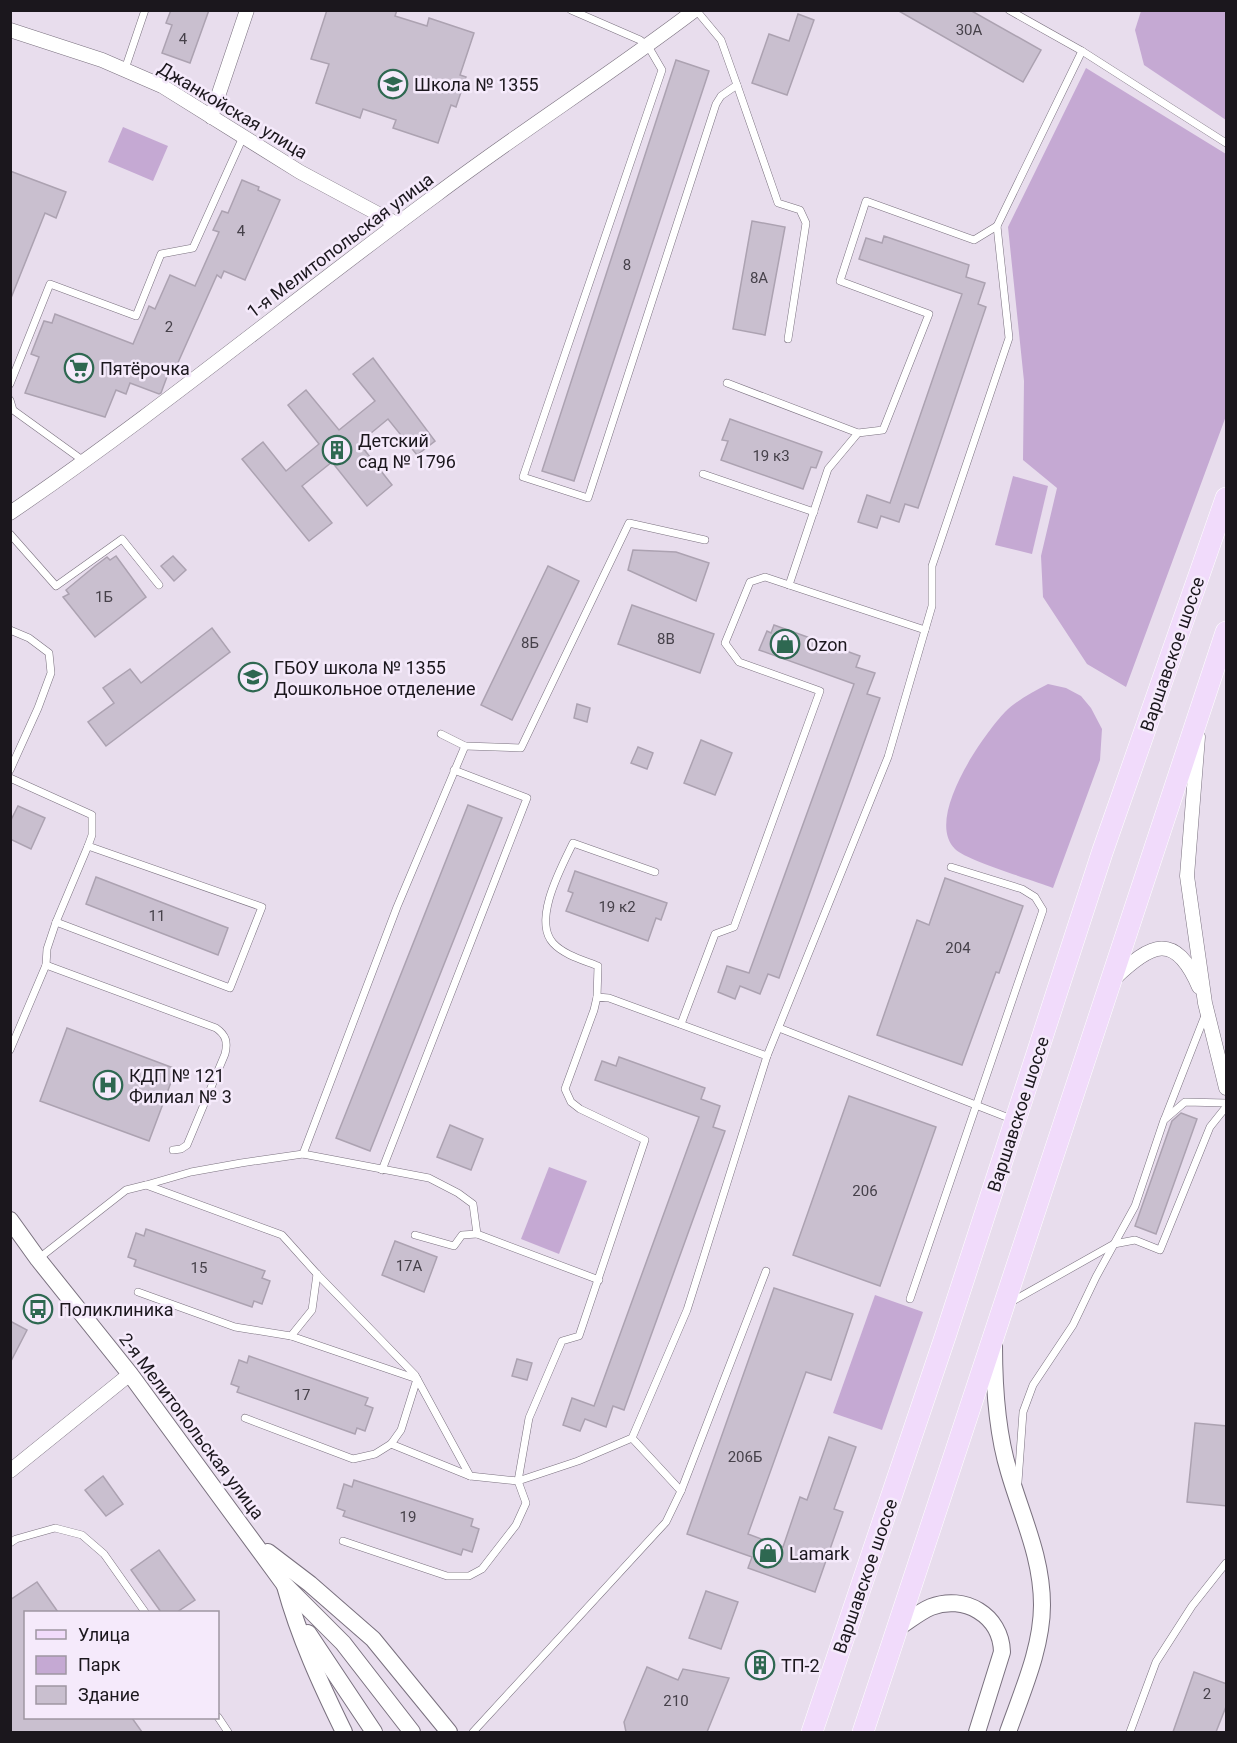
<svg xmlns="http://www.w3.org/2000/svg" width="1237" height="1743" font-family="Roboto,sans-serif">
  <rect width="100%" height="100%" fill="#e8dded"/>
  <g fill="#c5a9d3">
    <polygon points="1141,11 1226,11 1226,120 1144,65 1135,30"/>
    <polygon points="1086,68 1226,154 1226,416 1126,687 1087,664 1043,597 1041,556 1057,488 1023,460 1024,381 1008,227"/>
    <polygon points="123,127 168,146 153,181 108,162"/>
    <polygon points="1013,476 1048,486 1032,554 995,545"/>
    <path d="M1048,684L1066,688L1081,696L1091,708L1102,729L1100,760L1053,888C1033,880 967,861 955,849C924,819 983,735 1005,712C1017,700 1033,692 1048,684Z"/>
    <polygon points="549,1167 587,1181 559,1254 521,1239"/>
    <polygon points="875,1295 923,1312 882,1430 833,1413"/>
  </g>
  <g fill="#c9bfcf" stroke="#aca2b1" stroke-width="1.5">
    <polygon points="171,10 209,10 190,63 162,53 172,25 166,23"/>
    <polygon points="327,10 397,10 395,16 427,26 429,18 474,33 460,75 466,77 456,107 451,105 438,143 393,128 396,120 363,109 360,118 316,103 329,64 311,59"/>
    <polygon points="897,10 970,10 1041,50 1023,82"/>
    <polygon points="798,14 814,20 787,95 752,83 769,34 789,41"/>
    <polygon points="676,60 709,71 574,481 542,471"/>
    <polygon points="10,171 66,192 56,218 45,213 11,298"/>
    <polygon points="242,180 259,187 258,190 280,200 245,280 224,271 221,278 217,275 172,376 168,374 161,393 159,394 130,383 126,394 116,390 105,417 25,393 39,357 31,354 44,321 52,323 55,314 133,344 149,306 155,309 170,275 195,286 219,232 213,230 222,211 228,213"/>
    <polygon points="752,221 785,227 765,335 733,329"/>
    <polygon points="884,236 969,265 966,277 985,283 978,304 986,307 918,508 905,504 899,522 881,516 877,528 858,522 867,495 890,503 962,294 859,259 866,238 882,243"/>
    <polygon points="373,358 435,441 417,455 388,419 359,443 392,485 367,506 332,462 302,486 332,523 309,541 242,459 263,442 286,471 319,444 288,405 306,390 339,430 375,401 353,374"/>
    <polygon points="730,419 822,452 816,468 811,467 803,489 721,460 728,441 722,440"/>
    <polygon points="633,550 676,552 709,563 696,601 628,570"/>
    <polygon points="116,556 146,597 95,637 63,597 69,594 66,590 95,566 107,557 110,560"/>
    <polygon points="173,556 186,570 174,581 161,566"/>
    <polygon points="548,566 579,581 512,720 481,705"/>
    <polygon points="632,605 714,634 700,673 618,644"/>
    <polygon points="774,625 860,656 856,667 875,673 867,694 880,698 779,978 768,974 760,994 740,986 735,999 718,992 727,966 749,973 854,684 759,650 767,631 771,633"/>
    <polygon points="212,628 230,652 106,746 88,722 114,703 103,688 130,669 141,683"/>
    <polygon points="577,704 590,708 587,722 574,718"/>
    <polygon points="701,740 732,753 715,795 684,783"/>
    <polygon points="638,747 653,753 647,769 631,763"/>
    <polygon points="468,805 502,818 370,1151 336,1138"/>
    <polygon points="18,806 45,818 31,849 10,839 10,822"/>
    <polygon points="575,871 667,903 661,920 656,918 648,941 566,911 573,893 568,891"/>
    <polygon points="96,877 228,928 218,955 86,904"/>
    <polygon points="945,878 1023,906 999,973 996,972 962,1065 877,1035 917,920 929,925"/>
    <polygon points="67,1028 176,1069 149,1141 40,1101"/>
    <polygon points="619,1057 705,1088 701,1099 720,1106 713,1127 725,1131 624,1410 613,1406 606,1427 585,1419 580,1431 563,1425 572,1398 594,1406 699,1117 595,1080 602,1061 616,1066"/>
    <polygon points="849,1096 936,1127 880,1286 793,1255"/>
    <polygon points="1181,1113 1197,1119 1156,1234 1135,1226 1172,1121"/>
    <polygon points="450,1125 483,1139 471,1170 437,1157"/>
    <polygon points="146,1229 265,1271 262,1278 270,1281 262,1304 254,1301 252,1307 134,1266 136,1260 128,1257 136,1233 144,1236"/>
    <polygon points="395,1241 437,1257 424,1292 382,1275"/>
    <polygon points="774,1288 853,1314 831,1380 806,1372 748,1534 783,1547 800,1497 807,1500 829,1437 856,1447 834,1509 843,1512 815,1592 748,1568 752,1557 687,1534"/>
    <polygon points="10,1321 27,1330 10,1363"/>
    <polygon points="249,1356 368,1398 365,1405 373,1408 365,1431 357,1428 355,1434 237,1392 239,1387 231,1384 239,1360 247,1363"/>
    <polygon points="517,1359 532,1363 527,1380 512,1376"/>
    <polygon points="1195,1423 1227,1426 1227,1506 1187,1502"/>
    <polygon points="103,1476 123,1504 106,1516 85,1490"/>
    <polygon points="354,1480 473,1519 471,1526 479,1529 472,1552 463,1549 461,1555 343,1516 345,1511 337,1508 344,1484 352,1487"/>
    <polygon points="159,1550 195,1600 177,1612 161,1612 131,1570"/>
    <polygon points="37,1582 58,1612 26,1612 26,1718 132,1718 142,1732 10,1732 10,1600"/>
    <polygon points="706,1591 738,1602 721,1649 689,1638"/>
    <polygon points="647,1667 678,1680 683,1669 729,1678 707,1732 626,1732 624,1722"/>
    <polygon points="1194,1672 1227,1684 1227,1704 1216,1732 1173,1732"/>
  </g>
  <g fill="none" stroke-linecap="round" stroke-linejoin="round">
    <g stroke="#7a717f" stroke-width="8">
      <g id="service">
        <polyline points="571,10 640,40 648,46 662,70 523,477 588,498 716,104 721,96 737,85 721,40 696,10"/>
        <polyline points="1009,10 1082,51 1226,143"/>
        <polyline points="125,69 145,10"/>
        <polyline points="737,85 778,203 800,210 806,223 788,339"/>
        <polyline points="727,383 858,433"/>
        <polyline points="10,384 50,284 136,316 161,254 193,248 243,137"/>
        <polyline points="10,400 13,410 85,462"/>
        <polyline points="703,474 814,512"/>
        <polyline points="10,534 56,586 122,539 159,585"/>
        <polyline points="10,630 29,638 49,653 51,673 38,708 10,770"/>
        <polyline points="925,630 789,585 828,469 858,433 883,430 929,314 840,281 866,201 974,240 997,226"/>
        <polyline points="465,746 521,748 629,523 705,540"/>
        <polyline points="10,778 92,815 92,835 88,846 56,922 47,949 46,965 10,1050"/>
        <polyline points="56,922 230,988 262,907 88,846"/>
        <path d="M46,965L216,1028C226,1035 228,1042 225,1054L187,1145L181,1149L173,1150"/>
        <path d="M597,997L598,966C583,960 564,955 553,943C532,920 562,866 573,843L655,872"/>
        <polyline points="681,1024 715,934 734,927 820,691 739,662 725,643 750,582 765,577 789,585"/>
        <polyline points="779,1028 1014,1120"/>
        <polyline points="1165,1118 1206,1013"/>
        <polyline points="303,1154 397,907 465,746 441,734"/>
        <polyline points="382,1170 527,798 454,770"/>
        <polyline points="146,1185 191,1172 241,1163 303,1154 429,1178 458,1193 473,1204 477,1234 599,1280"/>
        <polyline points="415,1235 454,1246 462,1235 477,1234"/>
        <polyline points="38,1259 126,1190 146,1185 282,1235 317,1274 415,1375 470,1476 518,1481 578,1461 632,1438 687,1310 767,1056 888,757 932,606 932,566 1009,338 997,226 1082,51"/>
        <polyline points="138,1292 235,1327 291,1336 312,1310 317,1274"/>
        <polyline points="910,1299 1043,910 1035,897 1022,889 951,867"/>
        <polyline points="1011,1302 1114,1244 1135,1240 1160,1250 1210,1127 1226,1107"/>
        <polyline points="245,1418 353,1459 375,1454 391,1444 401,1430 417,1379 291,1336"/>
        <polyline points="632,1438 681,1491"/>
        <polyline points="391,1444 470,1476"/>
        <polyline points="1018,1482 1023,1412 1033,1385 1073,1325 1096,1277 1135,1206 1164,1120 1185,1102 1226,1103"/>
        <polyline points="343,1541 447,1576 469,1576 482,1569 516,1525 526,1503 518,1481 529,1418 562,1341 579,1336 645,1140 580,1109 571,1102 565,1089 594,1010 597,997 609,998 767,1056"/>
        <polyline points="10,1543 16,1539 55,1528 82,1535 104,1554 145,1612"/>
        <polyline points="218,1717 228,1732"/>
        <polyline points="473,1732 666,1522 681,1491 766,1271"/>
        <polyline points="1130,1732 1156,1662 1192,1606 1226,1563"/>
      </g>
    </g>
    <g stroke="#7a717f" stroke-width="15">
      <g id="minor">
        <polyline points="10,30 102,60 162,86 300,172 397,224"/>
        <polyline points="211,117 247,10"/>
        <path d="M10,513C157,413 293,300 436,195C521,131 611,74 695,10"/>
        <polyline points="1198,737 1187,876 1205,1003 1226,1088"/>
        <path d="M1114,979C1151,943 1175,931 1199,987"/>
        <polyline points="10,1471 130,1374"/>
      </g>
    </g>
    <g stroke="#7a717f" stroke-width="18">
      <g id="tertiary">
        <polyline points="10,1220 38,1259 130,1374 284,1584 343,1643 412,1732"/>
        <path d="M994,1345C994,1386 997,1433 1009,1472C1022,1517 1042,1557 1042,1605C1042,1648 1022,1692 1008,1732"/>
        <polyline points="268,1552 310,1584 373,1639 449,1732"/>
        <path d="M285,1586C299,1637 321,1685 344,1732"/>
        <path d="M899,1627C909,1621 919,1612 931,1607C964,1594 1001,1615 1002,1652L977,1732"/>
        <polyline points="308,1633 374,1732"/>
      </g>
    </g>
    <g stroke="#fff" stroke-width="22">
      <g id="primary">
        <polyline points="812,1732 946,1334 1102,853 1226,498"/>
        <polyline points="863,1732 1226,632"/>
      </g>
    </g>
    <use href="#service" stroke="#fff" stroke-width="7"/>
    <use href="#minor" stroke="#fff" stroke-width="14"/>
    <use href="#tertiary" stroke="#fff" stroke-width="16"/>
    <use href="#primary" stroke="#f1dbfb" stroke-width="21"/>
  </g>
  <defs>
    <g id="school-ring" transform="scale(1.5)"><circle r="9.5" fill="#f5eafb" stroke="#2e6851" stroke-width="1.5"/><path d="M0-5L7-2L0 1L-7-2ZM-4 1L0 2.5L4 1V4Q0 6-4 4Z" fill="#2e6851"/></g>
    <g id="supermarket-ring" transform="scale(1.5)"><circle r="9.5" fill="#f5eafb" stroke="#2e6851" stroke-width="1.5"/><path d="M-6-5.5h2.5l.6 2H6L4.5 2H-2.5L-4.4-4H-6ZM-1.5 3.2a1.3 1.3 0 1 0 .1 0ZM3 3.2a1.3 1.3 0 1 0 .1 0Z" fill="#2e6851"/></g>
    <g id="building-ring" transform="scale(1.5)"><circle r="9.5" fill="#f5eafb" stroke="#2e6851" stroke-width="1.5"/><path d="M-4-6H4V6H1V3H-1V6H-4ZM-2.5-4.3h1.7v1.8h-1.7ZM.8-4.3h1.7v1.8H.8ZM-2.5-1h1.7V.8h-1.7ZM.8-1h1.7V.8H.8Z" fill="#2e6851"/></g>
    <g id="shop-ring" transform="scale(1.5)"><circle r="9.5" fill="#f5eafb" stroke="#2e6851" stroke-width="1.5"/><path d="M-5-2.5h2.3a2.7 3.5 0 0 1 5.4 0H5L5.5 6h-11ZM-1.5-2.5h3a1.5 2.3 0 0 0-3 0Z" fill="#2e6851"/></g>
    <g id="hospital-ring" transform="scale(1.5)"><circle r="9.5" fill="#f5eafb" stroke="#2e6851" stroke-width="1.5"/><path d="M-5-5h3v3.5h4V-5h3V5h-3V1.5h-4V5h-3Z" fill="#2e6851"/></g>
    <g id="bus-ring" transform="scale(1.5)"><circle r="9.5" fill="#f5eafb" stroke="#2e6851" stroke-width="1.5"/><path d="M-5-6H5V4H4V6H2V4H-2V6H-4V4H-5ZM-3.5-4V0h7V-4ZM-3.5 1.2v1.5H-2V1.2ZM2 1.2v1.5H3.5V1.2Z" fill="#2e6851"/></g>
  </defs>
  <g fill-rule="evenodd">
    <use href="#school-ring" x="393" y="84"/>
    <use href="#supermarket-ring" x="79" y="368"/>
    <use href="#building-ring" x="337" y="450"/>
    <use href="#shop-ring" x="785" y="644"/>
    <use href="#school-ring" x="253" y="677"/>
    <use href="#hospital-ring" x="108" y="1085"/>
    <use href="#bus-ring" x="38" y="1309"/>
    <use href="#shop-ring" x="768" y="1553"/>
    <use href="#building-ring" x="760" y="1665"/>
  </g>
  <g text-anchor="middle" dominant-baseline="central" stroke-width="5" stroke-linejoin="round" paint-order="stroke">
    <g font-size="15" fill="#46414a">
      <text x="969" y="30">30А</text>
      <text x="183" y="39">4</text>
      <text x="241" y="231">4</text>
      <text x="627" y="265">8</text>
      <text x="759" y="278">8А</text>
      <text x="169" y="327">2</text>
      <text x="771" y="456">19 к3</text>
      <text x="104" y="597">1Б</text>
      <text x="666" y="639">8В</text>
      <text x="530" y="643">8Б</text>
      <text x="617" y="907">19 к2</text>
      <text x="157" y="916">11</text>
      <text x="958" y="948">204</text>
      <text x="865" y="1191">206</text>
      <text x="409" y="1266">17А</text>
      <text x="199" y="1268">15</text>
      <text x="302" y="1395">17</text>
      <text x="745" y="1457">206Б</text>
      <text x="408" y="1517">19</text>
      <text x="1207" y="1694">2</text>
      <text x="676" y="1701">210</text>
    </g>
    <g font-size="18" fill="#1b171d" stroke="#f5eafb" text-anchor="start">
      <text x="414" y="84">Школа № 1355</text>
      <text x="100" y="368">Пятёрочка</text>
      <text x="358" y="440">Детский<tspan x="358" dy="21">сад № 1796</tspan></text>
      <text x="806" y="644">Ozon</text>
      <text x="274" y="667">ГБОУ школа № 1355<tspan x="274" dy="21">Дошкольное отделение</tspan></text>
      <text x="129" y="1075">КДП № 121<tspan x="129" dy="21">Филиал № 3</tspan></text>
      <text x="59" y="1309">Поликлиника</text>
      <text x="789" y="1553">Lamark</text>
      <text x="781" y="1665">ТП-2</text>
    </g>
    <g font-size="18" fill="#1b171d" stroke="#f5eafb">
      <text transform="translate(233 110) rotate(31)">Джанкойская улица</text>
      <text transform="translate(340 245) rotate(-37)">1-я Мелитопольская улица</text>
      <text transform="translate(1172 654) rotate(-71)">Варшавское шоссе</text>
      <text transform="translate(1018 1114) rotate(-72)">Варшавское шоссе</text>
      <text transform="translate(192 1426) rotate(53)">2-я Мелитопольская улица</text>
      <text transform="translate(865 1576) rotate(-71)">Варшавское шоссе</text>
    </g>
  </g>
  <rect width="1237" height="1743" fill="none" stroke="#1b171d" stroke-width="24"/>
  <rect x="24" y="1611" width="195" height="108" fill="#f5eafb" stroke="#9e96a2" stroke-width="1.5"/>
  <rect x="36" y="1630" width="30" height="9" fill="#f1dbfb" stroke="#9e96a2" stroke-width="1.5"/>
  <text x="78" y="1641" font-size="18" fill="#1b171d">Улица</text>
  <rect x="36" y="1656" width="30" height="18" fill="#c5a9d3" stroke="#9e96a2" stroke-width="1.5"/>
  <text x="78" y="1671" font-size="18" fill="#1b171d">Парк</text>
  <rect x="36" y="1686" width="30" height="18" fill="#c9bfcf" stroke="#9e96a2" stroke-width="1.5"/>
  <text x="78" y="1701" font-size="18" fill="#1b171d">Здание</text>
</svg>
